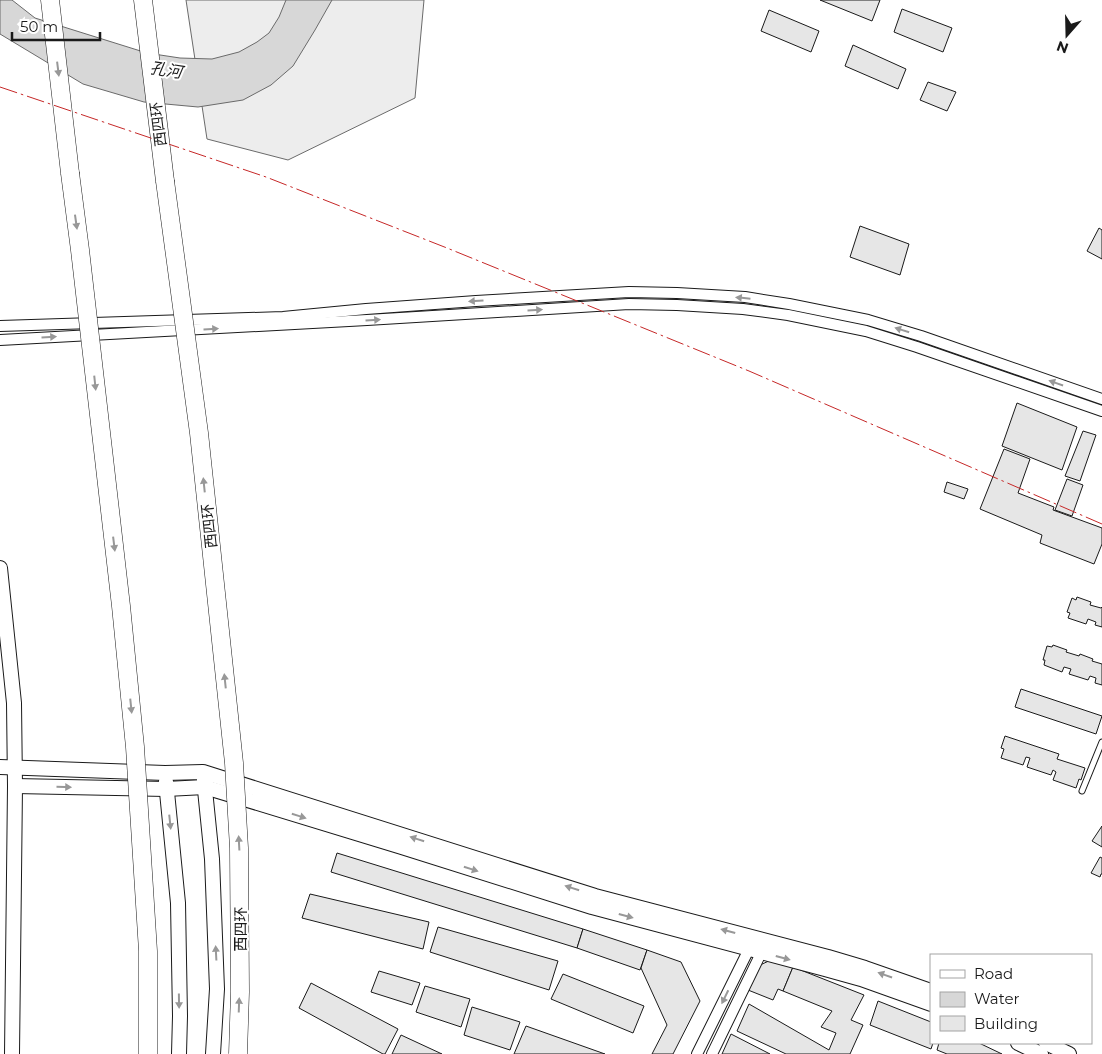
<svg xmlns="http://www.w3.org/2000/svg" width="1102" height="1054" font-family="Montserrat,'Noto Sans SC',sans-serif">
  <rect width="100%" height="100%" fill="#fff"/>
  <polygon fill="#ededed" stroke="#6a6a6a" points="186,0 424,0 415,98 288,160 207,139"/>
  <polygon fill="#d7d7d7" stroke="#6a6a6a" points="0,0 12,0 35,18 147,53 180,58 212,59 239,52 257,42 269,33 279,17 286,0 332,0 315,30 293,66 271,85 243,100 198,107 144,102 83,84 0,34"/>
  <g fill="#e6e6e6" stroke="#1a1a1a">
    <polygon points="820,0 880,0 872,21"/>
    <polygon points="902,9 952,28 943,52 894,32"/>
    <polygon points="769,10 819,31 811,52 761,31"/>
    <polygon points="853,45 906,69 898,89 845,66"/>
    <polygon points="928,82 956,92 947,111 920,100"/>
    <polygon points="860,226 909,244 900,275 850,257"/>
    <polygon points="1099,228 1102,230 1102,259 1087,251"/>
    <polygon points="1017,403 1077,427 1062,470 1002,446"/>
    <polygon points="1083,431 1096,435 1080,481 1065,476"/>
    <polygon points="1004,449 1030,459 1018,493 1054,507 1053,510 1102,528 1102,544 1094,564 1040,543 1042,535 980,509"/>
    <polygon points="1067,479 1083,485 1072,516 1055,510"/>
    <polygon points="947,482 968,489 964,499 944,492"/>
    <polygon points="1077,597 1091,602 1090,605 1101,608 1102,607 1102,627 1095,625 1096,622 1088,619 1086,624 1068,618 1070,613 1067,612 1072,598 1076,600"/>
    <polygon points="1053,645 1067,650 1066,652 1079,656 1080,654 1093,659 1092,661 1102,664 1102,685 1095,683 1096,678 1090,676 1088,680 1069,674 1071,669 1064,667 1062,672 1044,665 1045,660 1043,660 1047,646 1052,647"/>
    <polygon points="1021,689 1102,716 1096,734 1015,707"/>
    <polygon points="1005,736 1059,754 1057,759 1085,768 1081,780 1079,779 1076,788 1053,780 1056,772 1053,770 1051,775 1027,767 1030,758 1026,757 1023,765 1001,758 1004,749 1001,748"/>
    <polygon points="1102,826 1102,847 1092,841"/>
    <polygon points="337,853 583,929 577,948 331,872"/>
    <polygon points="1100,857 1102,858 1102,874 1101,874 1100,877 1091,873"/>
    <polygon points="310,894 429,922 423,949 302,918"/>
    <polygon points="438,927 558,961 549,990 430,952"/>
    <polygon points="583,929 647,950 640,970 577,948"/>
    <polygon points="647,950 681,962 700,1001 673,1054 652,1054 667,1025 641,968"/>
    <polygon points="773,959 793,967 783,991 778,989 773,1000 748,990 758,966"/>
    <polygon points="793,967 864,995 851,1020 863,1025 850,1054 786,1054 737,1031 749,1004 829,1050 836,1033 821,1027 832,1011 783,991"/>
    <polygon points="379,971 420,983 412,1005 371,992"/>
    <polygon points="563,974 644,1006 633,1033 551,999"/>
    <polygon points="311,983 398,1029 385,1054 383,1054 299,1008"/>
    <polygon points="425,986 470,999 461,1027 416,1012"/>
    <polygon points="878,1001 931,1022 931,1043 933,1043 931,1049 870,1025"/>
    <polygon points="472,1007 520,1022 510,1050 464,1035"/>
    <polygon points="526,1026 605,1054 514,1054"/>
    <polygon points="731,1034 770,1054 722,1054"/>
    <polygon points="401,1035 442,1054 392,1054"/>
    <polygon points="939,1043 979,1043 1002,1054 947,1054 937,1050"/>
  </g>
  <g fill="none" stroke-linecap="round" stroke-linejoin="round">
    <g stroke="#1a1a1a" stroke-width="7">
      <polyline id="service" points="1082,791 1102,742"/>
    </g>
    <g stroke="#1a1a1a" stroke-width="12">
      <g id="minor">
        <polyline points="0,326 283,317 366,309 476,301 629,292 677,293 745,297 789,304 868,320 921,336 1102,399"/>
        <polyline points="0,340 367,320 629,304 677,305 743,309 788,315 866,331 917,347 1102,411"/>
        <polyline points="697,1054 752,943"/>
        <polyline points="712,1054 764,947"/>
      </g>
    </g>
    <g stroke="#1a1a1a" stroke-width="16">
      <g id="tertiary">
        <polyline points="0,568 14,703 15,786 12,1054"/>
        <polyline points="0,767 165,773 203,772 595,896 828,957 865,968 931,991"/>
        <polyline points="204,780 212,859 217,989 213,1054"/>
        <polyline points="166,782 178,903 180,1016 179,1054"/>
        <polyline points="15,786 166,789 205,787 402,847 592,907 825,969 861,979 931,1004"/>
        <polyline points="1018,1043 1041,1054"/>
        <polyline points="1046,1043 1069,1054"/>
      </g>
    </g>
    <g stroke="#1a1a1a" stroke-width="19">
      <g id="trunk">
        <polyline points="50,0 70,173"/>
        <polyline points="143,0 165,181"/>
      </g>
    </g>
    <use href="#service" stroke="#fff" stroke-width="5"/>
    <use href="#minor" stroke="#fff" stroke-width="10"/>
    <use href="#tertiary" stroke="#fff" stroke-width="14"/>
    <use href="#trunk" stroke="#fff" stroke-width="18"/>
    <g stroke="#1a1a1a" stroke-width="19" stroke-linecap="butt">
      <g id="trunk-bridge">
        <polyline points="70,173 80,250 121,606 135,747 148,951 148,1054"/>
        <polyline points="165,181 199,433 234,763 239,848 240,992 238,1054"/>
      </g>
    </g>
    <use href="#trunk-bridge" stroke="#fff" stroke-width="18"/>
    <polyline stroke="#c62828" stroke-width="1" stroke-dasharray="18 4 2.5 4" stroke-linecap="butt" points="0,87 266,177 447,248 749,371 1102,524"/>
  </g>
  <defs><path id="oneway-solid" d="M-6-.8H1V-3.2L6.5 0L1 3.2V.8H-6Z" transform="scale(1.25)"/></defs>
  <g fill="#989898">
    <use href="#oneway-solid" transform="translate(58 69) rotate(83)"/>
    <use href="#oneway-solid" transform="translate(76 222) rotate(82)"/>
    <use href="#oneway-solid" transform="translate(743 298) rotate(-174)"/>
    <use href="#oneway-solid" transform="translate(476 301) rotate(176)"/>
    <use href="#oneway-solid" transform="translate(535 310) rotate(-3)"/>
    <use href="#oneway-solid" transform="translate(373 320) rotate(-4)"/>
    <use href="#oneway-solid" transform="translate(211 329) rotate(-3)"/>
    <use href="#oneway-solid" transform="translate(902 330) rotate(-163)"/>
    <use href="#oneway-solid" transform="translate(49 337) rotate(-3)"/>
    <use href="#oneway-solid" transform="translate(95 383) rotate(84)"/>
    <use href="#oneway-solid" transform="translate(1056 383) rotate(-161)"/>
    <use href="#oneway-solid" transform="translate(204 485) rotate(-96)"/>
    <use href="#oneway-solid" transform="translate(114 544) rotate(83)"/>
    <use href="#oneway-solid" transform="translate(225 681) rotate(-96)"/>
    <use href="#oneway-solid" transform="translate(131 706) rotate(84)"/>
    <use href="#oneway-solid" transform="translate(64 787) rotate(1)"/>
    <use href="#oneway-solid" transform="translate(299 816) rotate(17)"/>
    <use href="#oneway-solid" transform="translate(170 822) rotate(84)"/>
    <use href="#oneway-solid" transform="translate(417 839) rotate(-162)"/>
    <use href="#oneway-solid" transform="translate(239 843) rotate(-93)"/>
    <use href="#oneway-solid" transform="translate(471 869) rotate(18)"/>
    <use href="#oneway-solid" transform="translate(572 888) rotate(-162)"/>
    <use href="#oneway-solid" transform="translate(626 916) rotate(15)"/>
    <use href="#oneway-solid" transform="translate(728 931) rotate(-165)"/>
    <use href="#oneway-solid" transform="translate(216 953) rotate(-93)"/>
    <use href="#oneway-solid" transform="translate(783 958) rotate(15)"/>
    <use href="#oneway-solid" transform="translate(885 975) rotate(-161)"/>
    <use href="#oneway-solid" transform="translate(725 997) rotate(116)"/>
    <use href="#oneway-solid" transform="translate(179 1001) rotate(89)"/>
    <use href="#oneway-solid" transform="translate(239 1005) rotate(-88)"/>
  </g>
  <g text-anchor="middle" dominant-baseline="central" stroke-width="4" stroke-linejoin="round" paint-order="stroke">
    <g font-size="15" fill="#1a1a1a" stroke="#fff">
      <text transform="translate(158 124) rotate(-97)">西四环</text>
      <text transform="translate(209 526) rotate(-96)">西四环</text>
      <text transform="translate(240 929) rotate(-90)">西四环</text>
    </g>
    <g font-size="16" font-style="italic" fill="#1a1a1a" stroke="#fff">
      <text transform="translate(166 70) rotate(9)">孔河</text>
    </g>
  </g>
  <rect x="930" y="954" width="162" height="90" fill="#ffffff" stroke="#a3a3a3"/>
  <rect x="940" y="970" width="25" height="8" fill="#ffffff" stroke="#a3a3a3"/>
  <text x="974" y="979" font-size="15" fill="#1a1a1a">Road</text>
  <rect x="940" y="992" width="25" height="15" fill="#d7d7d7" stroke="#a3a3a3"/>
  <text x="974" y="1004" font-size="15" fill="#1a1a1a">Water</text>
  <rect x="940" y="1016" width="25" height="15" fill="#e6e6e6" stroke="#a3a3a3"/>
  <text x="974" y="1029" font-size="15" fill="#1a1a1a">Building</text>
  <g transform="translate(1067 35) rotate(200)" stroke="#ffffff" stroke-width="4" paint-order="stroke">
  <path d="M0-4L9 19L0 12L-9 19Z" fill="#1a1a1a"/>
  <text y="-8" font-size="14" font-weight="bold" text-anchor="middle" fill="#1a1a1a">N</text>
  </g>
  <path d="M12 32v8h88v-8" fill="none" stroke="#1a1a1a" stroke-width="2.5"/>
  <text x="20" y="32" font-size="15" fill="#1a1a1a" stroke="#ffffff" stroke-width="4" paint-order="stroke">50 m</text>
</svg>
